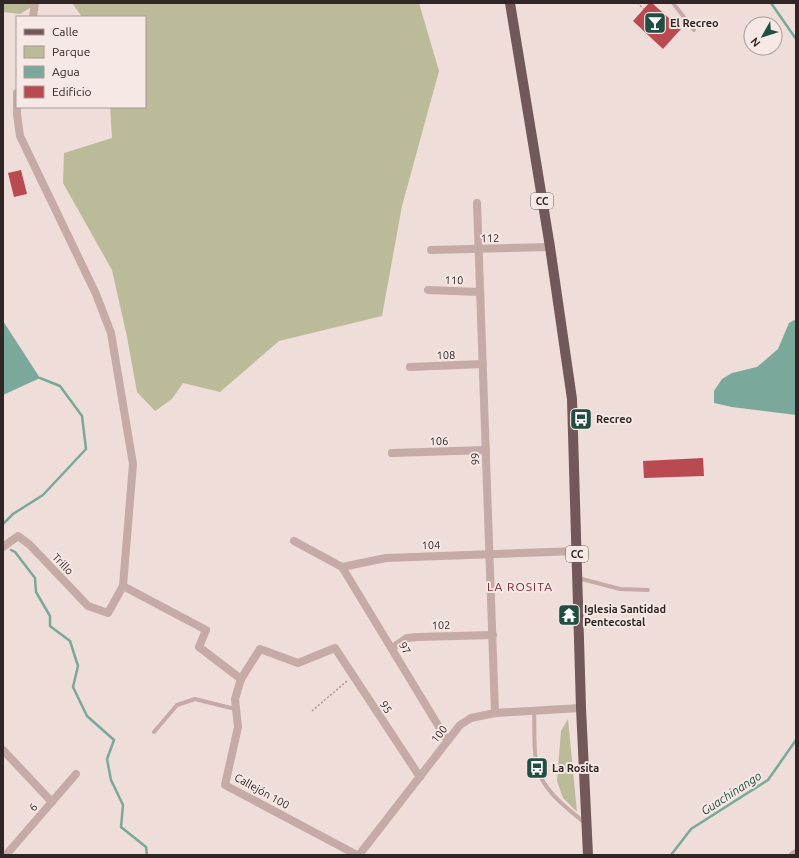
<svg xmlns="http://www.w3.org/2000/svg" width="799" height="858" font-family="Ubuntu,sans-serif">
  <rect width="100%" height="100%" fill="#eeddd8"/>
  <g fill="#bbbb9a">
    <polygon points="3,3 38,3 20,14 3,12"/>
    <polygon points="72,3 419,3 439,71 402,206 382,316 279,341 220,392 183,383 172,399 155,411 137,392 127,337 112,270 63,183 64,153 112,138 110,107 145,107 145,17 82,17"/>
    <polygon points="568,719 577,812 563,798 557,781 561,731"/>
  </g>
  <g fill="#7aa89b">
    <polygon points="796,319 796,415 732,407 714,403 714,391 722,379 732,373 757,367 778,349 789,323"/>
    <polygon points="3,321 40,378 3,395"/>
  </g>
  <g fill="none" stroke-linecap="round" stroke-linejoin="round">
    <g stroke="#7aa89b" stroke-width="2.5">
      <polyline points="771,3 796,39"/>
      <polyline points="3,524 13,514 43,495 86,449 82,416 60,386 40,378"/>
      <polyline points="11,550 15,552 35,578 36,592 50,616 50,626 70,641 78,666 73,687 87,716 114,740 107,759 111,780 123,805 121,827 146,847 147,855"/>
      <polyline points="671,855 691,829 768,780 796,740"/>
    </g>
  </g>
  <g fill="#ba4a52">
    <polygon points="649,3 652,3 681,29 663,49 633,21"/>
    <polygon points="21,170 27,194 14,197 8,173"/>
    <polygon points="703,458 704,476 644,478 643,461"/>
  </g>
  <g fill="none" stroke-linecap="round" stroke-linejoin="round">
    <g stroke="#b09490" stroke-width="1.5" stroke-dasharray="2 2" stroke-linecap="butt">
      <polyline points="637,3 644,9"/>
      <polyline points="312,711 347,681"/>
    </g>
    <g stroke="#c5aaa5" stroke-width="4">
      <polyline points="673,3 694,30"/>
      <polyline points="578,578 620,589 648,590"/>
      <path d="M534,712C535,730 533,750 537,767C543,791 567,808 585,823"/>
      <polyline points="154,732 177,705 195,699 235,709"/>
    </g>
    <g stroke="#c5aaa5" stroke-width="8">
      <polyline points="33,17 35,3"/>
      <polyline points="477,203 495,713"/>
      <polyline points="431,250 550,247"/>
      <polyline points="428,290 480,292"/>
      <polyline points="410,367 483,364"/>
      <polyline points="392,453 486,450"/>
      <polyline points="294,541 342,567 386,558 577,551"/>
      <polyline points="3,547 18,536 30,545 88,606 108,613 123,586 133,464 111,333 96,294 20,136 17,114 17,93"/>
      <polyline points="342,567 447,740"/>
      <polyline points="123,586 206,630 199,647 241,679"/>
      <polyline points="392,648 407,638 418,637 493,635"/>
      <polyline points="3,750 52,802"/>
      <polyline points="6,855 76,774"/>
      <polyline points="357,855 225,785 238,727 235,699 241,679 260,649 298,663 335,648 420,777"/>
      <polyline points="359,855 460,725 471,718 495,713 581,708"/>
      <polyline points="793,855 796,853"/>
    </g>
    <polyline stroke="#725858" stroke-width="10" points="510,3 550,247 572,399 581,708 588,855"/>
  </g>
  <defs>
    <g id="bar-square" transform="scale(1.15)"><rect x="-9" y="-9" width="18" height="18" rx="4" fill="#204e43" stroke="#f6e8e4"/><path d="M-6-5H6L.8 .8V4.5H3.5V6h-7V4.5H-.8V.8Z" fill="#fff"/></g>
    <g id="bus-square" transform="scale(1.15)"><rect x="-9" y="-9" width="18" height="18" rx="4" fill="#204e43" stroke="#f6e8e4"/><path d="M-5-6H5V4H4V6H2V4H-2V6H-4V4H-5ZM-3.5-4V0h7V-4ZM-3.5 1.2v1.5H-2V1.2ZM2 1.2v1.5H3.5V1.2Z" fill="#fff"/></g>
    <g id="temple-square" transform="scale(1.15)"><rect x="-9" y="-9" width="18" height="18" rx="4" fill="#204e43" stroke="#f6e8e4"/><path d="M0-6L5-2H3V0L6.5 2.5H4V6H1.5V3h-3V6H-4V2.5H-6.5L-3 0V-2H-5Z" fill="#fff"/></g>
  </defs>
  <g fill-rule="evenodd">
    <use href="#bar-square" x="655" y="23"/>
    <use href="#bus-square" x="581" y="419"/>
    <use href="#temple-square" x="569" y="615"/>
    <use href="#bus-square" x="537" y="768"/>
  </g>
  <g text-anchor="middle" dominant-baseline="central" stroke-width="4" stroke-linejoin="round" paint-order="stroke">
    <g fill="#f6e8e4" stroke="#6c605f" stroke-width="1">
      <rect x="531" y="193" width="22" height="16" rx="3"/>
      <rect x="566" y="546" width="22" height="16" rx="3"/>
    </g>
    <g font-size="10" font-weight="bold" fill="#312626">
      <text x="542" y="201">CC</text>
      <text x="577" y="554">CC</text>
    </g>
    <g font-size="11" font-weight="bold" fill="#312626" stroke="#f6e8e4" text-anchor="start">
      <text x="670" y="23">El Recreo</text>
      <text x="596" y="419">Recreo</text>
      <text x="584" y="609">Iglesia Santidad<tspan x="584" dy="13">Pentecostal</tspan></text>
      <text x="552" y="768">La Rosita</text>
    </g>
    <g font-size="11" fill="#312626" stroke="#f6e8e4">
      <text transform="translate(490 238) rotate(-1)">112</text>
      <text transform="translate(454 280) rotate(2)">110</text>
      <text transform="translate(446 355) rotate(-2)">108</text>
      <text transform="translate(439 441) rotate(-2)">106</text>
      <text transform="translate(475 459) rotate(-92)">99</text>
      <text transform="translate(431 545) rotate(-2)">104</text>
      <text transform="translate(63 564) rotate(47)">Trillo</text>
      <text transform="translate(441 625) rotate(-1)">102</text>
      <text transform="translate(405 648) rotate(60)">97</text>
      <text transform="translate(386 707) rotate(57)">95</text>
      <text transform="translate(439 734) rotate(-51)">100</text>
      <text transform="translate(262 791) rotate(29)">Callejón 100</text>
      <text transform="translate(33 807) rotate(-49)">6</text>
    </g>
    <g font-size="12" letter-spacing="1" fill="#79272d" stroke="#f6e8e4">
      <text x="520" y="586">LA ROSITA</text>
    </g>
    <g font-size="12" font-style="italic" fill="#204e43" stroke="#f6e8e4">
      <text transform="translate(731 793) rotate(-33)">Guachinango</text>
    </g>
  </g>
  <rect width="799" height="858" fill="none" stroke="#312626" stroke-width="8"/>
  <rect x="16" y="16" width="130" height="92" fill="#f6e8e4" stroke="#a79a98"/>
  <rect x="24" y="29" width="20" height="6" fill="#725858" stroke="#a79a98"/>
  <text x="52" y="36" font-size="12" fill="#312626">Calle</text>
  <rect x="24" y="46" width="20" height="12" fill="#bbbb9a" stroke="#a79a98"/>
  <text x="52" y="56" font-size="12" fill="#312626">Parque</text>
  <rect x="24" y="66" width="20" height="12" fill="#7aa89b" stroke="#a79a98"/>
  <text x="52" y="76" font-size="12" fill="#312626">Agua</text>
  <rect x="24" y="86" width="20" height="12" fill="#ba4a52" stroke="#a79a98"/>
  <text x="52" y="96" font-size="12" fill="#312626">Edificio</text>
  <g transform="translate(763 36) rotate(231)"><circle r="19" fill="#f6e8e4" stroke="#a79a98"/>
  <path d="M0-3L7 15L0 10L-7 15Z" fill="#204e43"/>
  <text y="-6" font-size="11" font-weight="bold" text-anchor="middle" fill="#312626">N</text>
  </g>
</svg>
